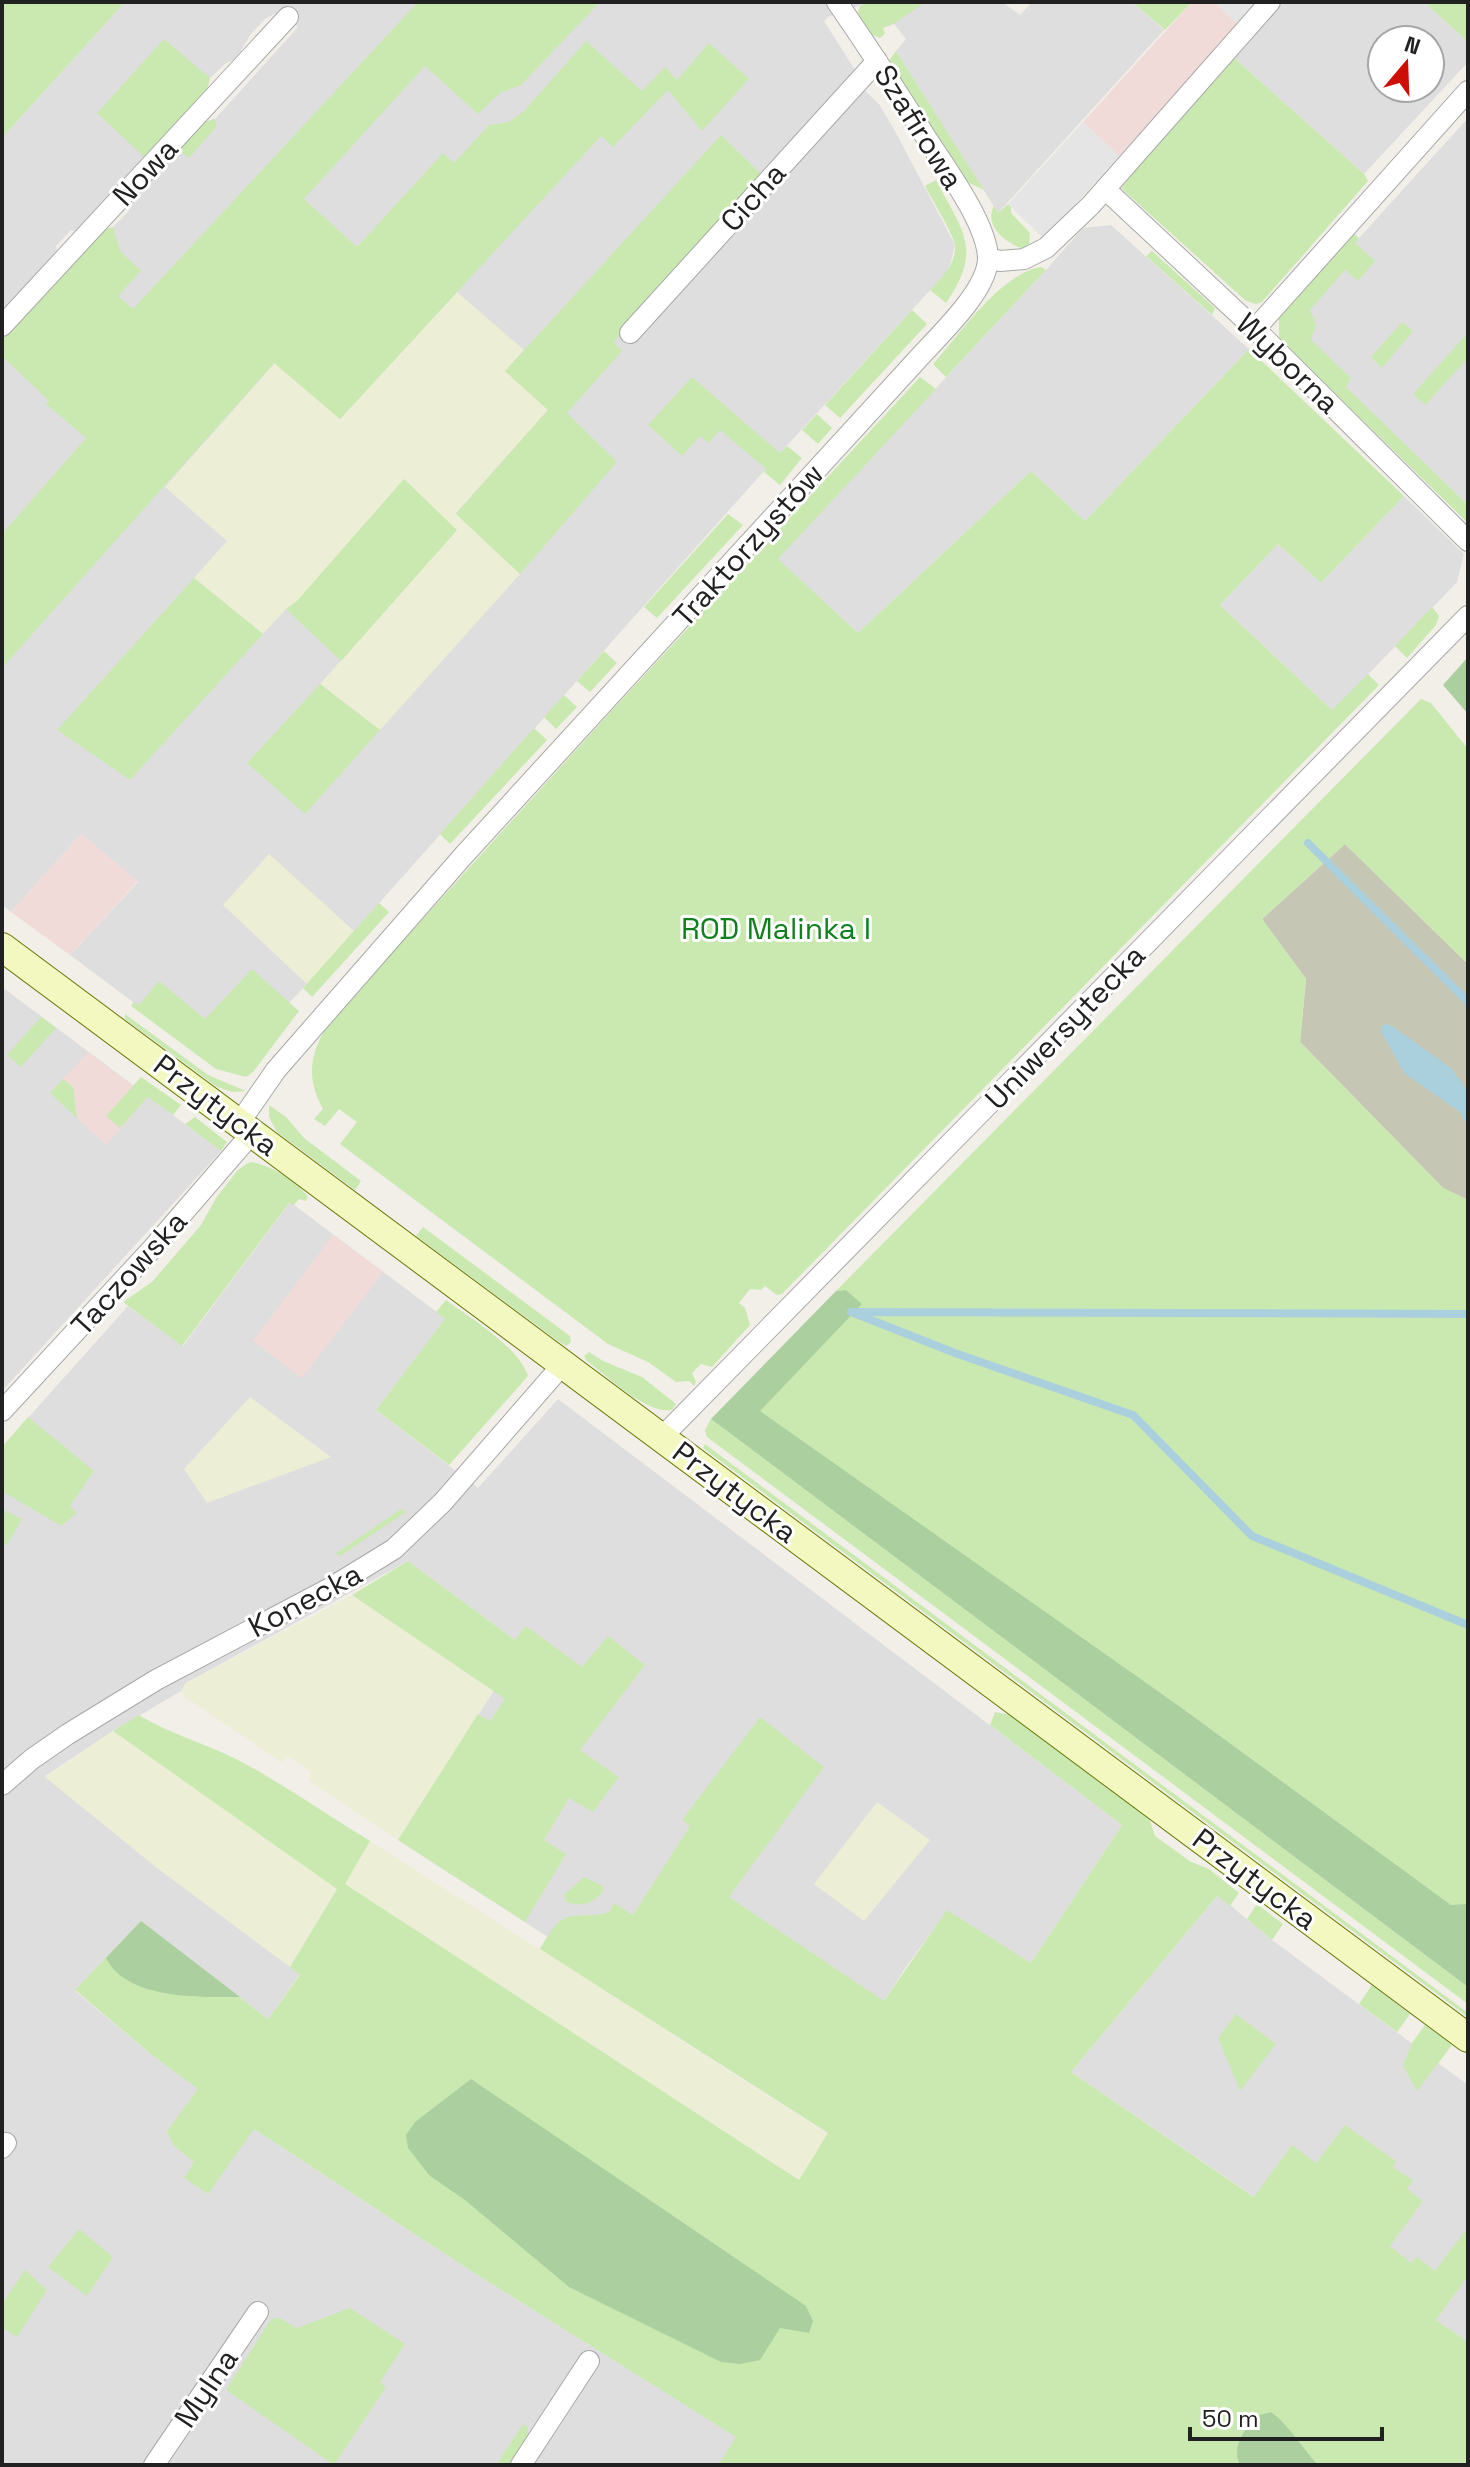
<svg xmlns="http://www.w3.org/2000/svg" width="1470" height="2467" font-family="'Space Grotesk',sans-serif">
  <rect width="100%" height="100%" fill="#f1efe8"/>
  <g fill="#dfdede" fill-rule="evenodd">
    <polygon points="125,2 1002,2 1020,15 1032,2 1132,2 1164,30 998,213 896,51 906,39 894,24 882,28 866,3 828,17 824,21 855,70 862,88 879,104 895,131 955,245 951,262 946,273 780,453 307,984 289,1003 211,1060 70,955 138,882 81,834 11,912 2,905 2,338 102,230 113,227 128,212 134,198 197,124 215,119 298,27 280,11 265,19 250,35 236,59 226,63 210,78 207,90 77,232 71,230 56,246 57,254 2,312 2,138"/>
    <path d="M1281,2H1424L1468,42V62L1364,174L1233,57ZM1382,40H1430V88H1382Z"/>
    <polygon points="1468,118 1468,505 1293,337 1292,312"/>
    <polygon points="1111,225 1249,349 1085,521 1031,471 858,633 777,559 1046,270 1083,228"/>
    <polygon points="1404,496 1464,554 1457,582 1333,711 1220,605 1278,544 1321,583"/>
    <polygon points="2,987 221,1151 2,1391"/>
    <polygon points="290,1202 446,1319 376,1410 478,1488 558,1399 1122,1825 1031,1963 947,1911 906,1967 884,2001 702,2054 681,2023 398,1840 493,1692 515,1640 408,1561 186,1683 181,1691 113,1731 45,1776 156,1867 300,1974 268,2019 141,1921 75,1991 152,2055 254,2129 468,2269 737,2437 718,2465 2,2465 2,1447 128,1306 183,1346"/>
    <polygon points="1218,1895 1272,1940 1468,2085 1468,2342 1071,2072"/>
  </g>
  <g fill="#f1dbd9">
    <polygon points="1192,2 1215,2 1238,25 1119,156 1083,122"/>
    <polygon points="81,834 138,881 70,955 11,912"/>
    <polygon points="88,1052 148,1097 106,1145 77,1118 73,1088 63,1079"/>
    <polygon points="333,1235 383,1272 302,1378 253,1341"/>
  </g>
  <polygon fill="#c5c6b4" points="1345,844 1468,964 1468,1200 1443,1188 1300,1042 1306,979 1262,919"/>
  <g fill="#ecefd5">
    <polygon points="457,292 524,350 505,371 548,410 456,513 520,574 380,730 320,684 457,530 296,602 286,609 263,634 194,578 227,541 165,487 275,363 340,419"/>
    <polygon points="269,854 354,931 307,984 223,905"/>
    <polygon points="250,1397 331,1457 207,1503 184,1469"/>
    <polygon points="352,1595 493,1691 398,1840 309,1781 311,1772 288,1756 282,1762 185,1697 181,1691 186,1683"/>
    <polygon points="113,1731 337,1888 290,1967 156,1867 45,1777"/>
    <polygon points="877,1802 930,1840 864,1921 814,1884"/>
    <polygon points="370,1841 539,1949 548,1937 674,2036 828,2134 799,2180 345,1884"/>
  </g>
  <g fill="#cae9b1">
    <polygon points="2,2 125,2 2,138"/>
    <polygon points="418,2 600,2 521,85 500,93 478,114 425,66 304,199 357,247 443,153 454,163 489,125 509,122 524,111 586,41 642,91 665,67 677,80 709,43 749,79 702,131 668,90 613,147 601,136 340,419 274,363 2,668 2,534 86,438 46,404 49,401 2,356 2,338 102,230 113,227 120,251 141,271 118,296 133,309"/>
    <polygon points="866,2 926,2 893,24 883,28 885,34 880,38 868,33 858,13 860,6"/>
    <polygon points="1132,2 1192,2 1165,30"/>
    <polygon points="1424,2 1468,2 1468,42"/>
    <polygon points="164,39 210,78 207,90 145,158 97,113"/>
    <polygon points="896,51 984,190 967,182 889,61"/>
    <polygon points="1233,57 1364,174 1368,181 1262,302 1256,304 1246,301 1121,188 1173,125"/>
    <polygon points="215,119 217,126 189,158 177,149 197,124"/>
    <polygon points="721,135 761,174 614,342 622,351 567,413 617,462 520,574 456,514 548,410 505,371"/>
    <path d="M936,180C963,232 983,249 946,303L930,290C941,278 957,263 955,245C953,233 931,198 925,186Z"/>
    <path d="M1008,204L1011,207V213L1030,233L1029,244L1024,249C1007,244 983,226 994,206L998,213Z"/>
    <polygon points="1353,233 1359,238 1355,243 1375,261 1358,281 1345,270 1310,310 1316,325 1311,340 1351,378 1346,387 1468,505 1468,523 1279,339 1279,316"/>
    <polygon points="1152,251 1215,308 1212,315 1146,256"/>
    <path d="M1041,267L1046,270L946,377L933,364C959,335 1001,273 1041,267Z"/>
    <polygon points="912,310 927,324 840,418 825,405"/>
    <polygon points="1402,322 1413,331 1382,368 1371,357"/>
    <polygon points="1465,336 1468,339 1468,358 1425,405 1413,394"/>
    <path d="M1249,349L1404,496L1321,583L1278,544L1220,605L1332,710L1368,674L1379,685L782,1294L777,1295L765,1286L761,1290L750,1289L739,1303L745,1308L750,1325L712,1367L701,1364L692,1373L696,1382L694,1386L689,1381L676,1382L648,1362L608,1344L340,1144L357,1122L339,1109L325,1126L314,1119L323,1109C304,1075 311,1048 333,1018L605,718L920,377L936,389L778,559L858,633L1031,471L1085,521Z"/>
    <polygon points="692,377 780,453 787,446 802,458 780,485 764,472 766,469 720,430 709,443 700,436 682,456 648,425"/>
    <polygon points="817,414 832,428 818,444 802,430"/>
    <polygon points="404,479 457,530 341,661 286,609 296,602"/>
    <polygon points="728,514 743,525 657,618 644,607"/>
    <polygon points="194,578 263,634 130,780 57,730"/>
    <polygon points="1432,607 1439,616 1436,625 1407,658 1395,646"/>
    <polygon points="604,651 617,663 590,692 577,681"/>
    <polygon points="320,684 380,730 305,814 247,763"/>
    <polygon points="564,695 577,707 556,729 544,717"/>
    <polygon points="1421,699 1431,703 1468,749 1468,964 1345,844 1262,919 1306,979 1300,1042 1443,1188 1468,1200 1468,1904 1452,1906 1179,1706 786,1433 759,1411 861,1304 846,1290 836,1291"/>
    <polygon points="534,728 547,740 450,844 440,834"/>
    <polygon points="379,903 389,912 312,997 303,988"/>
    <polygon points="252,969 299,1011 253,1072 246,1077 216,1069 131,1006 134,1002 139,1005 159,981 205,1019"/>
    <polygon points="125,1014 208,1075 246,1091 233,1092 217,1087 125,1019"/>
    <polygon points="41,1017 56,1028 21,1067 7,1055"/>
    <polygon points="141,1077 181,1105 173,1115 148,1097 120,1128 106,1116"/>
    <polygon points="63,1079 73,1087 77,1118 50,1093"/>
    <polygon points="269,1105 286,1117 304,1138 361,1181 355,1190 277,1132 269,1117"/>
    <polygon points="195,1117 227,1142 221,1151 185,1124"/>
    <path d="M252,1162C273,1167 296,1180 308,1197L306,1201L299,1199L294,1205L289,1203L182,1346L123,1302L152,1282L201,1225L216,1198L237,1171L246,1164Z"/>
    <polygon points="423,1227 570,1336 571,1342 566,1346 558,1341 416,1236"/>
    <path d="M446,1300C470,1318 519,1347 528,1376L449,1465L376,1410L445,1319L436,1312Z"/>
    <path d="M589,1352L603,1361L642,1377L676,1404L672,1410C647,1415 606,1375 586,1360L584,1356Z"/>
    <polygon points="28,1417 94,1471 70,1506 77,1513 61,1526 2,1491 2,1447"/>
    <polygon points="711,1419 1468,1987 1468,2004 707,1437 705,1430"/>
    <polygon points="705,1444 1468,2013 1468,2017 703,1448"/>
    <polygon points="2,1509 22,1519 7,1545 2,1544"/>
    <polygon points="401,1509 406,1512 340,1556 335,1554"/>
    <polygon points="408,1561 515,1640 526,1626 582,1667 608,1636 645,1665 580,1750 619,1777 593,1812 569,1798 544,1840 566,1854 525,1922 398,1840 478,1714 490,1721 505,1699 352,1595"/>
    <path d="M995,1712L1011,1715L1149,1818L1155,1836L1191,1862L1209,1869L1239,1893L1230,1906L1217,1896L1071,2072L1254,2197L1292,2145L1316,2163L1345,2125L1396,2161L1393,2167L1413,2180L1407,2189L1423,2201L1390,2246L1411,2263L1417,2257L1435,2271L1465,2231L1468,2233V2276L1436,2320L1468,2342V2465H718L736,2437L468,2269L254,2129L208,2194L184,2178L194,2162L173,2145L167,2131L198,2089L152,2055L75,1990L141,1921L268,2019L300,1975L290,1967L337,1889L113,1731L139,1715C170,1734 204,1743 236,1759C282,1783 326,1814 370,1841L345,1884L799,2180L828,2133L540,1949C545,1940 551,1929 559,1922C572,1910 595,1920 610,1911L614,1903L633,1915L690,1826L682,1820L760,1717L824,1767L729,1897L884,2001L947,1910L1031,1963L1122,1825L990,1725Z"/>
    <path d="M584,1877L603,1886V1892C592,1904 582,1907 566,1902L564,1895Z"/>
    <polygon points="1257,1904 1283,1924 1272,1940 1247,1919"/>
    <polygon points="1372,1985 1410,2014 1397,2032 1359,2004"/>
    <polygon points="1236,2014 1276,2044 1240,2091 1218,2038"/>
    <polygon points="1425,2025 1452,2045 1417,2091 1403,2066 1412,2043"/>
    <polygon points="79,2229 113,2257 87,2296 48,2267"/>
    <polygon points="25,2270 47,2290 17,2337 2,2327 2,2304"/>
    <polygon points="350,2308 405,2344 380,2382 386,2387 334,2465 226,2390 271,2319 280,2318 297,2328"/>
    <polygon points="523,2424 528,2427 527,2438 512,2465 496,2465"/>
  </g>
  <g fill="#abcf9f">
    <polygon points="1468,657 1468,714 1443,685"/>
    <polygon points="846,1290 862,1304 760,1411 1179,1706 1451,1905 1468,1904 1468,1987 711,1419 836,1291"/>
    <path d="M141,1921L240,1997C200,1997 127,2000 106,1958Z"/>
    <polygon points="471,2079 806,2306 813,2321 809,2333 780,2328 760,2360 740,2364 721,2362 569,2287 465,2200 430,2176 408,2148 406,2135 415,2122"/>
    <path d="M1271,2412C1290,2426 1302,2448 1318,2465H1240C1231,2448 1244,2433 1252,2417Z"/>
  </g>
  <g fill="#e5e5e5">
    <polygon points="1215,2 1258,2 1238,25"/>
    <polygon points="1083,122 1119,156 1044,239 1008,204"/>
  </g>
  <polygon fill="#abd0dd" points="1385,1024 1392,1026 1452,1069 1468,1092 1468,1126 1460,1112 1404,1073 1380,1029"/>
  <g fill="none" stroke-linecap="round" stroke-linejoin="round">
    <g stroke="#abd0dd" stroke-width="8">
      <polyline points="1308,843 1468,1002"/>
      <polyline points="1468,1314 851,1312 955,1353 1133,1415 1252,1536 1468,1625"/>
    </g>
    <g stroke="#a8a8a8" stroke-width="22">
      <g id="minor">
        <polyline points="1105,189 1255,329 1468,541"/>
        <polyline points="988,258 1000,261 1024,259 1046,248 1091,205 1270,2"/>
        <polyline points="2,326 288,17"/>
        <polyline points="1255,329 1468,91"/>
        <polyline points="630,333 877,61"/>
        <path d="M240,1122L276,1070L464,855L916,361C937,337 988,291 988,258C987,224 946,168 927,139C898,93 868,47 837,2"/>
        <polyline points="2,1411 152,1249 253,1132"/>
        <polyline points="662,1437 1468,616"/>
        <polyline points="2,1785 32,1759 68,1734 156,1680 332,1587 394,1549 443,1502 564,1363"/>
        <polyline points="2,2148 6,2143"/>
        <polyline points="154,2465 258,2312"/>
        <polyline points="521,2465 589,2361"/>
      </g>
    </g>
    <g stroke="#687809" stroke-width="30">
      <polyline id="secondary" points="2,947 1468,2038"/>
    </g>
    <use href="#minor" stroke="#fff" stroke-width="20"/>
    <use href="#secondary" stroke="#f3f8c0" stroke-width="28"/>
  </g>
  <g text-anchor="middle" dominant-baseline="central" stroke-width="6" stroke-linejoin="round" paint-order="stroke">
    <g font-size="30" fill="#212121" stroke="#fff">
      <text transform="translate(919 127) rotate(58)">Szafirowa</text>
      <text transform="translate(145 172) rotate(-47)">Nowa</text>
      <text transform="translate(753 197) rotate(-48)">Cicha</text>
      <text transform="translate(1288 363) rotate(44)">Wyborna</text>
      <text transform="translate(748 545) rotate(-48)">Traktorzystów</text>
      <text transform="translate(1065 1027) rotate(-46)">Uniwersytecka</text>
      <text transform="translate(216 1105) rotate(37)">Przytycka</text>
      <text transform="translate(129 1273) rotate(-48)">Taczowska</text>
      <text transform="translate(735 1492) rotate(37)">Przytycka</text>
      <text transform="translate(305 1600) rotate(-28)">Konecka</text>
      <text transform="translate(1255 1879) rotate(37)">Przytycka</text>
      <text transform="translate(206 2388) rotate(-56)">Mylna</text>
    </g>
    <g font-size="30" fill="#107f1d" stroke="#fff">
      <text x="776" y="928">ROD Malinka I</text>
    </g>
  </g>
  <rect width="1470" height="2467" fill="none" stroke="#212121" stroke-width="8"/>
  <g transform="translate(1406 64) rotate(19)"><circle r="38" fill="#ffffff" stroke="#a6a6a6" stroke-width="2"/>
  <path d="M0-6L14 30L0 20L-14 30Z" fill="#cc0e07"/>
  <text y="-12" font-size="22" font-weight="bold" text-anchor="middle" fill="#212121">N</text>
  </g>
  <path d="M1190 2427v12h192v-12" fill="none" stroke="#212121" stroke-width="4"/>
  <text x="1202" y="2427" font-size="24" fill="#212121" stroke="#ffffff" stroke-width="6" paint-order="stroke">50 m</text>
</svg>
